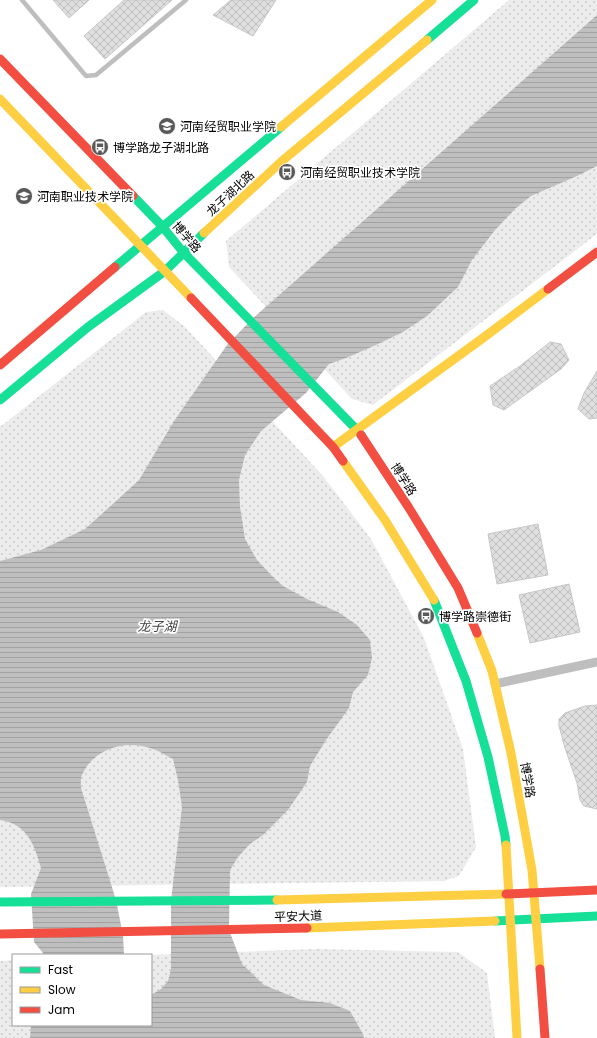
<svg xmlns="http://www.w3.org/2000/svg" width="597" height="1038" font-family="Poppins,'Noto Sans SC',sans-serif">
  <defs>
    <pattern id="park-dots" width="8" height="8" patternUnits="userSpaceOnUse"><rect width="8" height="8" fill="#ececec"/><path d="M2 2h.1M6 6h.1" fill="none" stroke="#c9c9c9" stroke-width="1.8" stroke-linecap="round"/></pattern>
    <pattern id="water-rules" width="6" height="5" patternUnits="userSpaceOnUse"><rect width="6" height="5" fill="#bfbfbf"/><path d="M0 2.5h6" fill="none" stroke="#a2a2a2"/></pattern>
    <pattern id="building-cross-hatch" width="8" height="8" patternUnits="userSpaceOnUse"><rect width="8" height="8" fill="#dfdfdf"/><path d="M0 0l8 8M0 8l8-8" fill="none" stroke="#bebebe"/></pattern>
  </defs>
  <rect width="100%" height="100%" fill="#fff"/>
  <g fill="url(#park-dots)">
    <polygon points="509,0 597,0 597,234 373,405 352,399 229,267 226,241"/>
    <polygon points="163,310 185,327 323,476 371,539 424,638 463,749 476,847 459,876 444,881 0,887 0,427 146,312"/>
    <polygon points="316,949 458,952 487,973 495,1038 0,1038 0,961 13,960 13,1025 151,1025 151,955"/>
  </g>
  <path fill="url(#water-rules)" d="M597,15V166L577,176L531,196L516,208L495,230L472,260L458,287L427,316L403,332L376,345L346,358L329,364L306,393L261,431L245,455L239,480L240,507L245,539L257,560L272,576L283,586L307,599L338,612L357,625L370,640L372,658L368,675L353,692L349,708L326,740L310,766L307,782L288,810L263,835L250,844L238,857L230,870L229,930L242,964L264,985L301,1000L330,1003L350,1011L363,1034L364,1038H30L31,1025H151V995L161,989L168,981L171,969V901L182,807L178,780L173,759C165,755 158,750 150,748C125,740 95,748 83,773C80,777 81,783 81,788L116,900L123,935L124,955H43V953L34,942L31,894L41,868C34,845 28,824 0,820V561L41,550L85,529L115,502L139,480L174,421L227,345L252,319Z"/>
  <g fill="url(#building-cross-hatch)" stroke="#c7c7c7">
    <polygon points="53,0 89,0 69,18"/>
    <polygon points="124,0 172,0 105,59 84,36"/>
    <polygon points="231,0 276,0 253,36 213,15"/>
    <polygon points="550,342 561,344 569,360 561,369 504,410 493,405 490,386 520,366"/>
    <polygon points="597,371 597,418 589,419 578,409 584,393"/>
    <polygon points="538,524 548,575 497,584 488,534"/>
    <polygon points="569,584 580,632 530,643 519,595"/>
    <polygon points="597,705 597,809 584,806 580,800 577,783 565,748 559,726 559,719 565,713 585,706"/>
  </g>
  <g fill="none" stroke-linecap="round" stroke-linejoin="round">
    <polyline stroke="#bebebe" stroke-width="4.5" points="22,0 86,76 96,75 186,0"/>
    <polyline stroke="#bebebe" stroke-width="9" points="495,684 597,662"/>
    <g stroke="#16e098" stroke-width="9">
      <polyline points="427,40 474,0"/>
      <polyline points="133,196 162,226 183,252 357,430 361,435"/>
      <polyline points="115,267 281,127"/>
      <polyline points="0,400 88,327 165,271 204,233"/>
      <polyline points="434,600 466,681 488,757 505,836 506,845"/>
      <polyline points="0,902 277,900"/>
      <polyline points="495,921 597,916"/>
    </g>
    <g stroke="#ffcf43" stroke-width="9">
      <polyline points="0,99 191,298"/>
      <polyline points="281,127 432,0"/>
      <polyline points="204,233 282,161 427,40"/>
      <polyline points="333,447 483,338 548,289"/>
      <polyline points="343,461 385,520 434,600"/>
      <polyline points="477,633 492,671 511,753 532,870 540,969"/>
      <polyline points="506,845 517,1038"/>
      <polyline points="277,900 506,894"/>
      <polyline points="307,928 495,921"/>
    </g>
    <g stroke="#f24e42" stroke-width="9">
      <polyline points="0,59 133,196"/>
      <polyline points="548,289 597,252"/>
      <polyline points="191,298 333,447 343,461"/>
      <polyline points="0,365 115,267"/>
      <polyline points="361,435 409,508 458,588 477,633"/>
      <polyline points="506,894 597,890"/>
      <polyline points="0,934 307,928"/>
      <polyline points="540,969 545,1038"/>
    </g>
  </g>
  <defs>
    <g id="university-disc" transform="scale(0.9)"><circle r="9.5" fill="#595959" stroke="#fff"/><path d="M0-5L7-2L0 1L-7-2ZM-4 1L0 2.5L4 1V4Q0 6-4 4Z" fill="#fff"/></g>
    <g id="bus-disc" transform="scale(0.9)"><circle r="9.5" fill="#595959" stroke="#fff"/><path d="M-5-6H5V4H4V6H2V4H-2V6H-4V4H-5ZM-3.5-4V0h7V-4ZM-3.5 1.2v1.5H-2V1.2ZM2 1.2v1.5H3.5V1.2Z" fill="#fff"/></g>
  </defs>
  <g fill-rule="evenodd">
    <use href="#university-disc" x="167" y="126"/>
    <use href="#bus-disc" x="100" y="147"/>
    <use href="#bus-disc" x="287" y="172"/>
    <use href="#university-disc" x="24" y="196"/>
    <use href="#bus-disc" x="426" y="616"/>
  </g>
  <g text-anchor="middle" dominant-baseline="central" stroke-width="3.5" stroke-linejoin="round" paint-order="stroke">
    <g font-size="12" fill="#000" stroke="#fff" text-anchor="start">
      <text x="180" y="126">河南经贸职业学院</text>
      <text x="113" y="147">博学路龙子湖北路</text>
      <text x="300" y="172">河南经贸职业技术学院</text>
      <text x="37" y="196">河南职业技术学院</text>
      <text x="439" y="616">博学路崇德街</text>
    </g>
    <g font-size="12" fill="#000" stroke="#fff">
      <text transform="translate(230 193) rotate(-43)">龙子湖北路</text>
      <text transform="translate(187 237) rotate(49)">博学路</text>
      <text transform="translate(404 479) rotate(57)">博学路</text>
      <text transform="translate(528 780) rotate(80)">博学路</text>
      <text transform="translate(298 916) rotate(-2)">平安大道</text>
    </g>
    <g font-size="13" font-style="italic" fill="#444" stroke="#fff">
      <text x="157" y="626">龙子湖</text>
    </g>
  </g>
  <rect x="12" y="954" width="140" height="72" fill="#ffffff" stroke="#999999"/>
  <rect x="20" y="967" width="20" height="6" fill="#16e098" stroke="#999999"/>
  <text x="48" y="974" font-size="12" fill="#000000">Fast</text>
  <rect x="20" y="987" width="20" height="6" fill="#ffcf43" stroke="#999999"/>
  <text x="48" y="994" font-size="12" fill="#000000">Slow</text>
  <rect x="20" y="1007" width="20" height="6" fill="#f24e42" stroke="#999999"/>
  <text x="48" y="1014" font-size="12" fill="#000000">Jam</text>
</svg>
